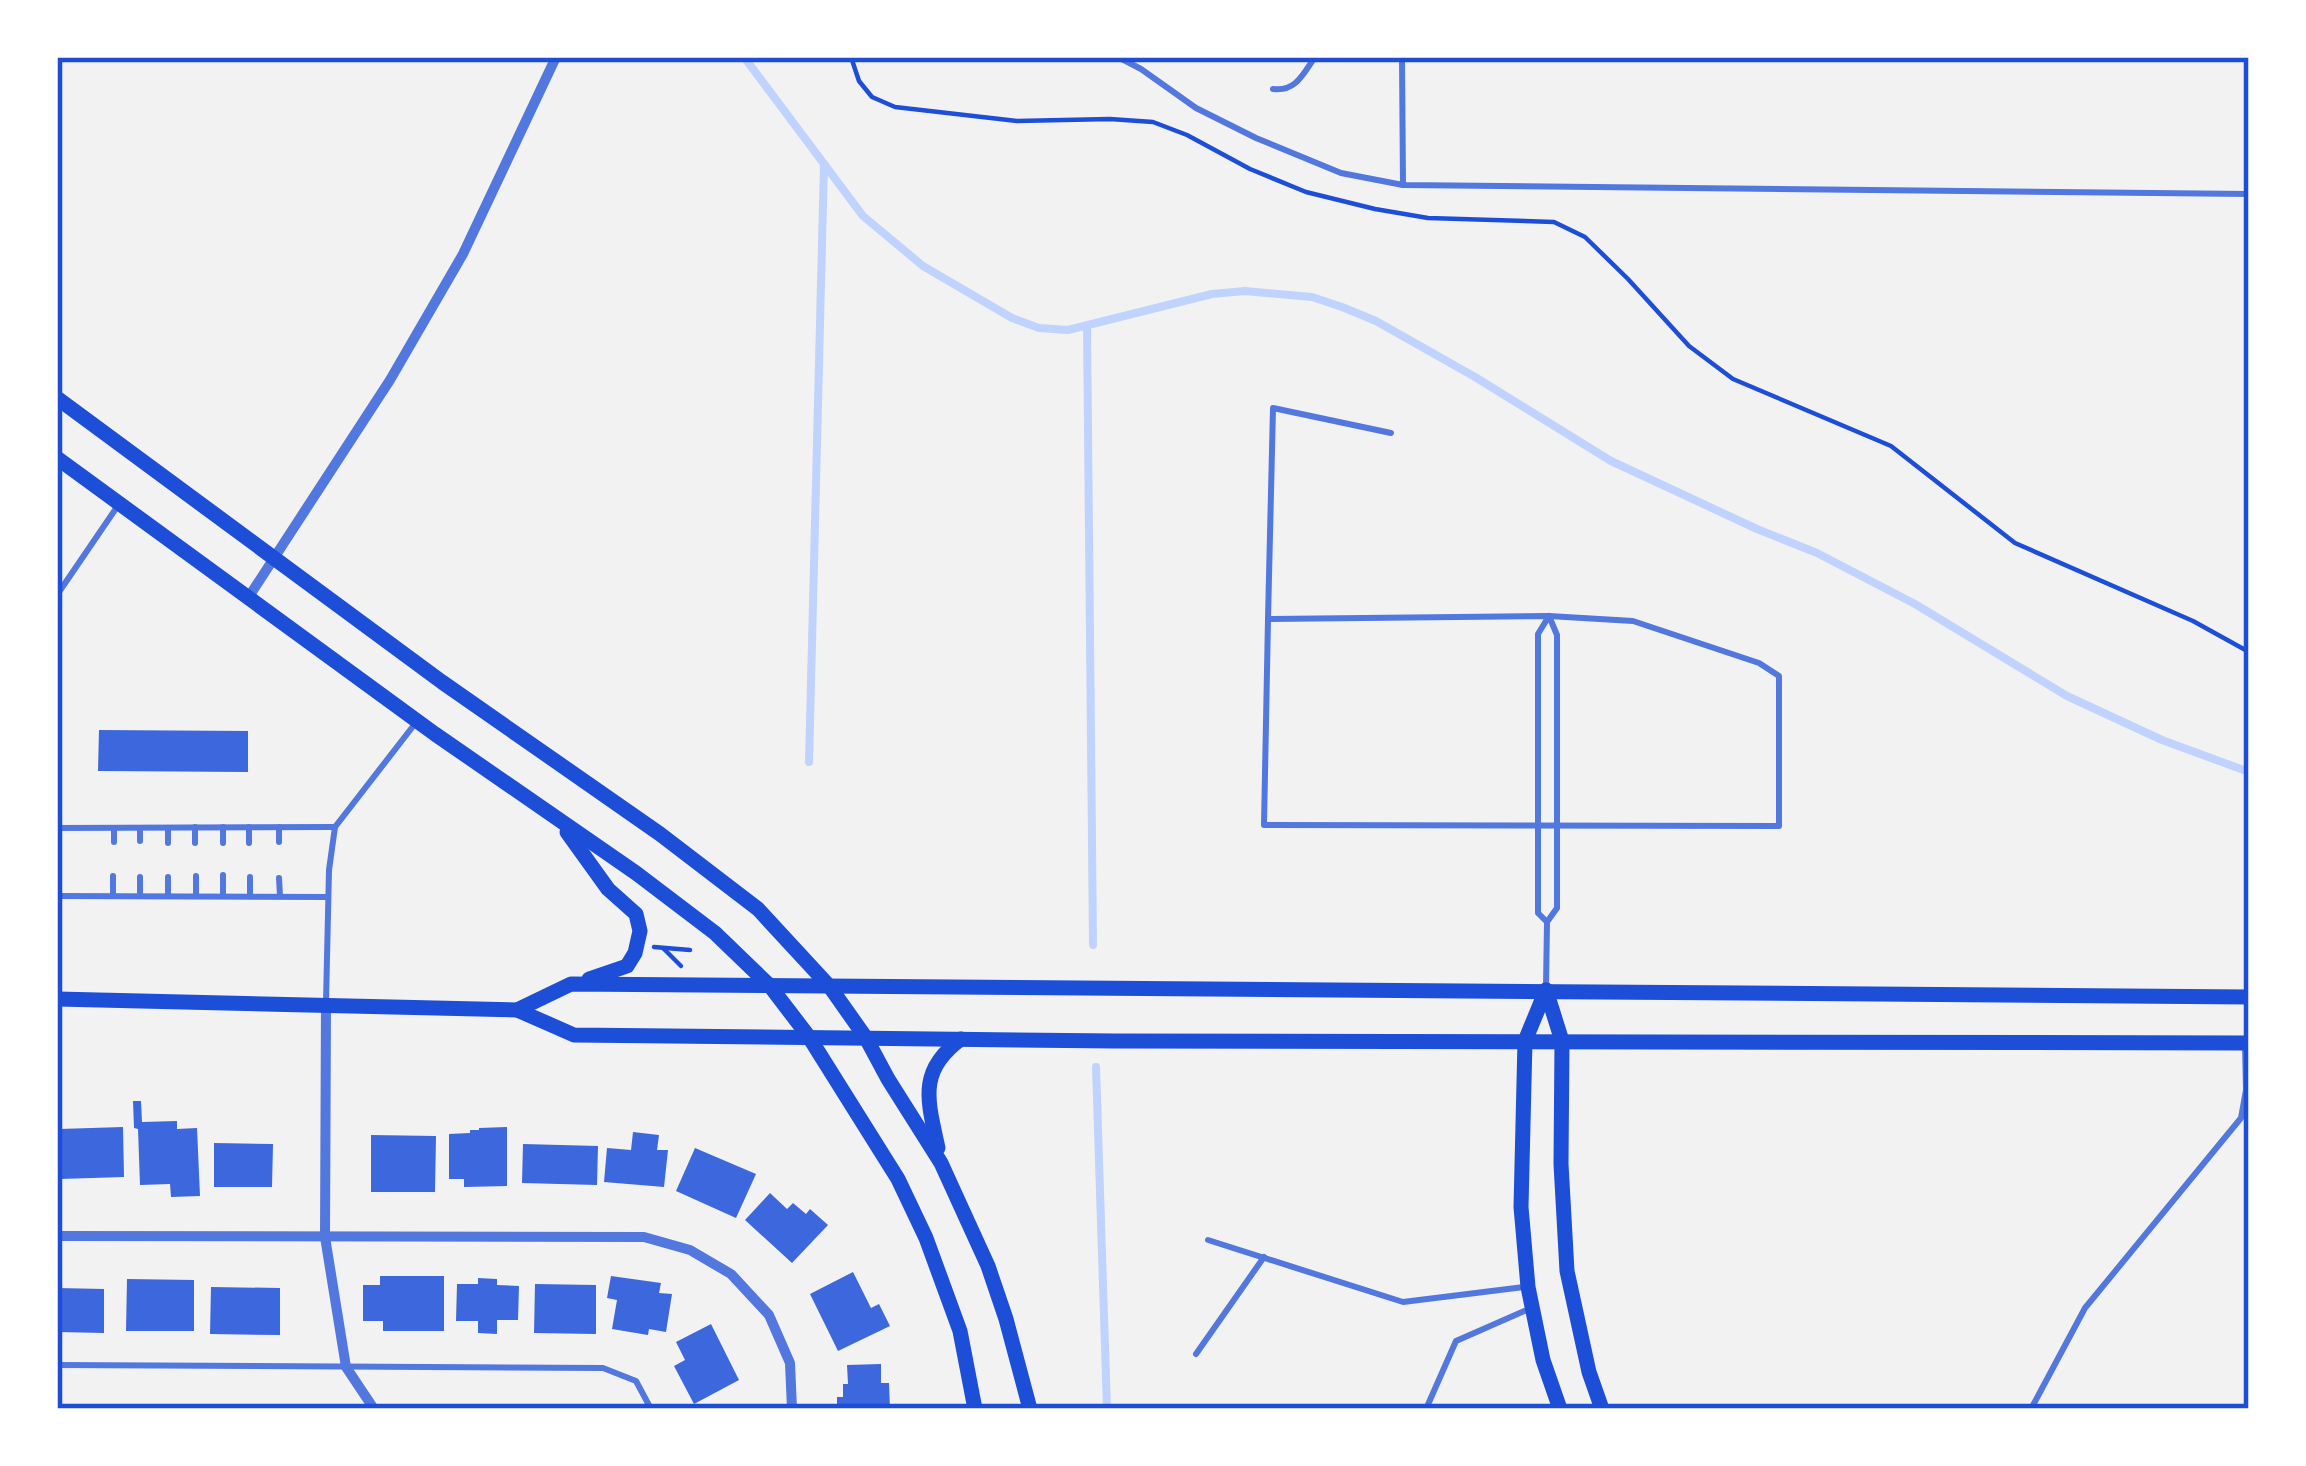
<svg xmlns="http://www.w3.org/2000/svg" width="2306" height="1466" font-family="'DejaVu Sans',sans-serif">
  <rect width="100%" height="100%" fill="#f2f2f2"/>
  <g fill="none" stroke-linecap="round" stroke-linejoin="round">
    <g stroke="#bfd3fe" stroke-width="8">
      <polyline points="744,57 863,216 923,266 1012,318 1039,328 1068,330 1212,294 1245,291 1312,297 1342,307 1376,321 1475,377 1611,461 1757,529 1817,553 1915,604 2067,696 2162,740 2249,772"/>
      <polyline points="1087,326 1093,945"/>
      <polyline points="809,762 824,164"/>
      <polyline points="1096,1067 1107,1409"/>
    </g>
  </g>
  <g fill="#3d67dc">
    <polygon points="99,730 248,731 248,772 98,771"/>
    <polygon points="133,1101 141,1101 142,1122 177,1121 177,1129 197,1128 200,1196 171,1197 170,1184 140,1185 138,1129 134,1128"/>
    <polygon points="123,1127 124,1177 60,1179 59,1129"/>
    <polygon points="507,1127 507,1186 464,1187 464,1179 449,1179 449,1134 470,1133 470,1130 479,1130 479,1128"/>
    <polygon points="633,1132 659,1135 657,1150 668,1150 664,1187 604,1182 607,1148 631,1150"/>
    <polygon points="371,1135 436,1136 435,1192 371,1192"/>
    <polygon points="214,1143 273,1144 272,1187 214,1187"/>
    <polygon points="523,1144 598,1146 597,1185 522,1183"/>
    <polygon points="695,1148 756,1174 736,1218 676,1191"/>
    <polygon points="770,1193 787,1209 793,1203 806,1214 810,1209 828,1225 792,1263 745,1220"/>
    <polygon points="853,1272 871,1308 879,1304 890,1326 838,1351 810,1294"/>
    <polygon points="380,1276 444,1276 444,1331 383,1331 383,1321 363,1321 363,1285 380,1285"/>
    <polygon points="611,1276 661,1283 659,1293 672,1294 666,1332 649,1329 648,1335 612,1329 617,1300 607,1298"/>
    <polygon points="478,1278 497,1279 497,1285 519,1286 518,1320 497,1320 497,1334 478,1333 478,1321 456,1321 457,1284 478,1284"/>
    <polygon points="127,1279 194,1280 194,1331 126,1331"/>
    <polygon points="535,1284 596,1285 596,1334 534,1333"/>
    <polygon points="211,1287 280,1288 280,1335 210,1334"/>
    <polygon points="57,1288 104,1289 104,1333 57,1332"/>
    <polygon points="711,1324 739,1380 694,1404 674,1366 685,1360 676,1342"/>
    <polygon points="881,1364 881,1383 889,1383 890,1409 837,1409 837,1397 843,1397 843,1384 848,1384 847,1365"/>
  </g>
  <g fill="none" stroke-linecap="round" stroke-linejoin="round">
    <g stroke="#1d4ed8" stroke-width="4.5">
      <polyline points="851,57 859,81 872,97 895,107 1017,121 1110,119 1153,122 1187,135 1250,169 1306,192 1375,209 1428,218 1554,222 1585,237 1628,279 1689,346 1733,379 1891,446 2015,543 2193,621 2249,652"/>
      <polyline points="654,947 690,950"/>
      <polyline points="664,949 681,966"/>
    </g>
    <g stroke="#5277de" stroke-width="6">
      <polyline points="1118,57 1141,69 1196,108 1256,138 1341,173 1403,185 2249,194"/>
      <polyline points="1402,57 1403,185"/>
      <path d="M1273,89C1296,92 1303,74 1315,57"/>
      <polyline points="57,595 119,504"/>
      <polygon points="1549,616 1633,621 1759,663 1779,676 1779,826 1264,825 1268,619"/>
      <polyline points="1268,619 1273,408 1391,433"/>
      <polyline points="249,827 249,843"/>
      <polyline points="279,827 279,842"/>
      <polyline points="57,828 335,827"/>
      <polyline points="114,828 114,842"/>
      <polyline points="140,828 140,841"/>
      <polyline points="168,828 168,843"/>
      <polyline points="195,843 195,827"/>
      <polyline points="223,843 223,827"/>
      <polyline points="223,875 223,896"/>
      <polyline points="113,876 113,896"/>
      <polyline points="196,876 196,896"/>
      <polyline points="168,877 168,896"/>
      <polyline points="250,877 250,896"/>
      <polyline points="279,878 280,896"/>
      <polyline points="57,896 328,897"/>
      <polyline points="140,896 140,877"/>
      <polyline points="1546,987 1547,922 1538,913 1538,634 1549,616 1557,635 1557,908 1547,922"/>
      <polyline points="326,1002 329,870 335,827 414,725"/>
      <polyline points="1208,1240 1403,1302 1524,1287"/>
      <polyline points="1196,1354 1264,1257"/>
      <polyline points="57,1365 603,1368 636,1381 651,1409"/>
      <polyline points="1426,1409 1456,1341 1529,1309"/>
      <polyline points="2031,1409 2085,1308 2241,1118 2246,1090 2245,1044"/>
    </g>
    <g stroke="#5277de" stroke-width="10">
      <polyline points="248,598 390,380 463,254 556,57"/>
      <polyline points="326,1005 325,1237 346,1367 374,1409"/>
      <polyline points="57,1236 644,1237 690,1250 731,1274 769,1315 790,1363 792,1409"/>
    </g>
    <g stroke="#1d4ed8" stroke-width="15">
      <polyline points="57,398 442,682 660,834 758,909 830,987 866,1038 888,1079 941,1163 988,1266 1006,1319 1030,1409"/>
      <polyline points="57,458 435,734 636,873 715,933 770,986 809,1037 898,1179 926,1238 960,1331 975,1409"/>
      <polyline points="567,832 608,889 636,914 640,931 635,953 627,966 589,979"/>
      <polyline points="1546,990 1525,1041 1521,1207 1528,1287 1543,1360 1560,1409"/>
      <polyline points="1546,990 1562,1041 1561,1164 1567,1271 1589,1372 1602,1409"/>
      <polyline points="57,999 517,1010 574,1035 1115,1041 2249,1043"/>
      <polyline points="517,1010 571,984 2249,997"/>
      <path d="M938,1148C928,1101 917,1071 961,1039"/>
    </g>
  </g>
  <rect width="2306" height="1466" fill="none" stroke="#ffffff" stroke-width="120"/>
  <rect x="60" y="60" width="2186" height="1346" fill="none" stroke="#1d4ed8" stroke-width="4.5"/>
</svg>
